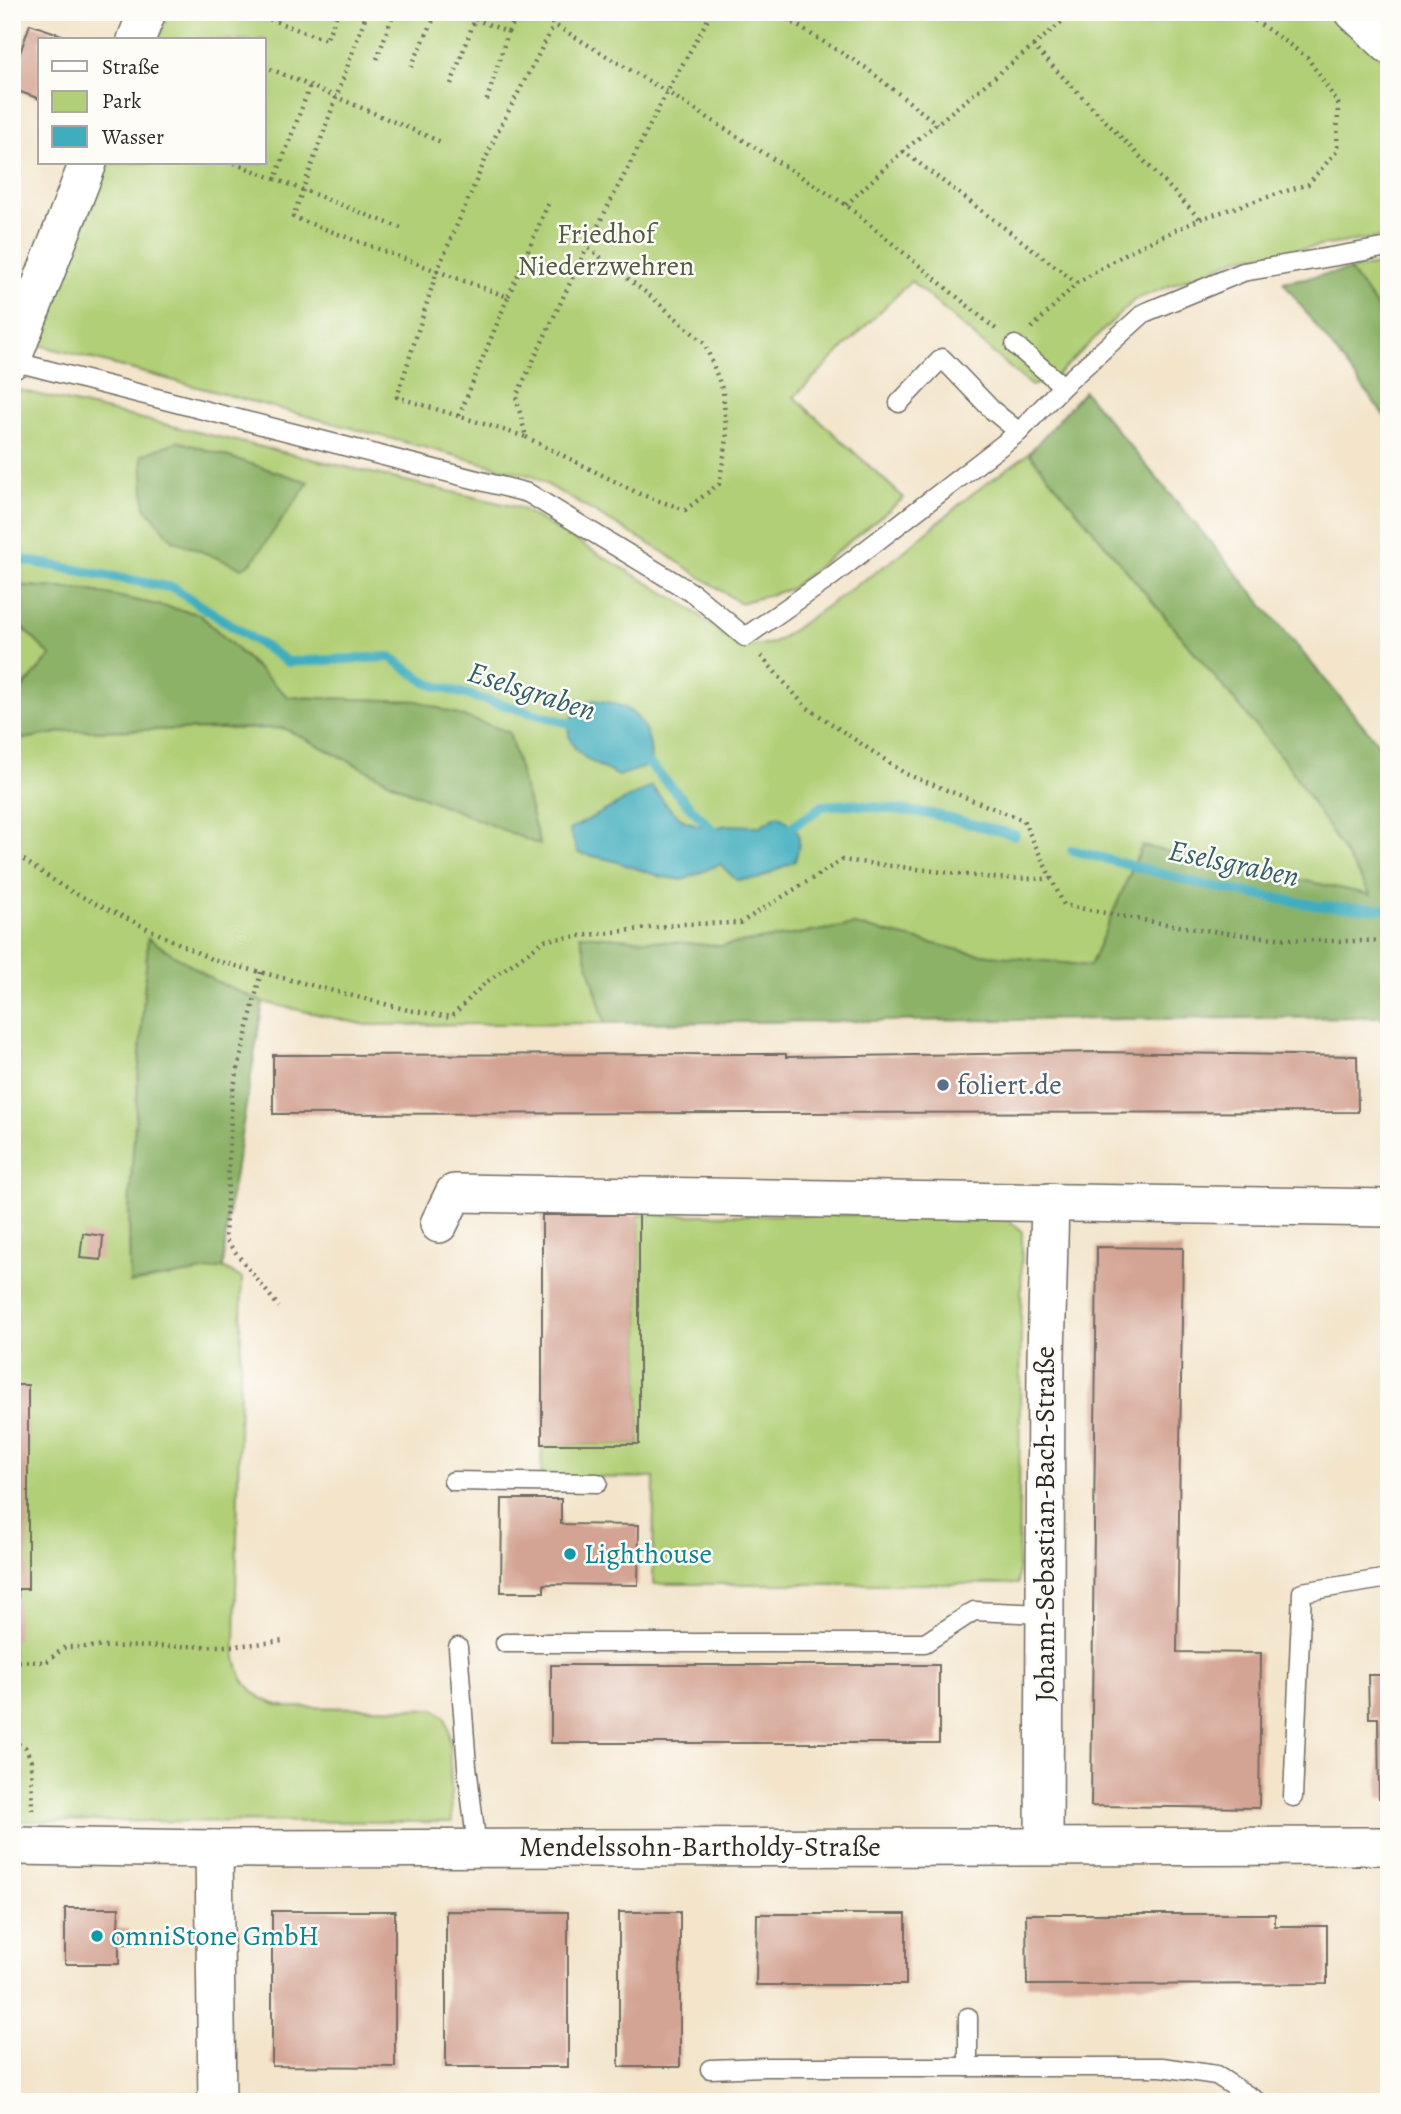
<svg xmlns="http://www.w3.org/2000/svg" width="1401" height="2114" font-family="Alegreya,serif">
  <rect width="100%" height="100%" fill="#fdfcf7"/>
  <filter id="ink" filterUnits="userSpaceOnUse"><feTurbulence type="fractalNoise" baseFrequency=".0143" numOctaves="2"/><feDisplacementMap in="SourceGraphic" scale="14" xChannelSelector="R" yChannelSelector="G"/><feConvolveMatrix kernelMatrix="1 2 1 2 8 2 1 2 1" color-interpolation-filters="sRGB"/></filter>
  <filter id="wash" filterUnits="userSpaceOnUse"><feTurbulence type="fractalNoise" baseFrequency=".00686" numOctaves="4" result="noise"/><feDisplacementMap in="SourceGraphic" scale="28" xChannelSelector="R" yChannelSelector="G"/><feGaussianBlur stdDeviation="1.57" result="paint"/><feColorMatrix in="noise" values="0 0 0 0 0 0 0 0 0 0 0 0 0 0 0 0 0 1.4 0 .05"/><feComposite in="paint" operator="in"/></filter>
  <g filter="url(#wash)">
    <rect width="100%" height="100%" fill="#f3e4ca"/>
    <g fill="#b1cf76" stroke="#6e7d50" stroke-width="2">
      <polygon points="169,12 1334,12 1389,64 1389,236 1239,258 1134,300 1053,379 1031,386 911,281 794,397 904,498 790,589 740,603 660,550 532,476 36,344 109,163 264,163 264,40 158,40"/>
      <polygon points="1389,263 1389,323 1349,270"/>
      <path d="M19,390L520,508L689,607L738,648L774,643L897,557L972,494L1029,453L1289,766L1372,895L1142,846L1090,966L972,953L855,925L721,946L580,935L605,1023L366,1025L263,1002L215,981L148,939L129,1210L130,1282L223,1268L242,1278L235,1646C236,1681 255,1702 288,1707L435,1709L445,1717L449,1731L452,1822L12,1821V741L68,731L284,728L408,791L418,701L288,697L199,614L87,590L12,585V403Z"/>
      <polygon points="12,617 51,656 12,700"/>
      <polygon points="639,1215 990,1215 1008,1219 1022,1232 1018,1584 653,1584 654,1478 541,1477 542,1444 639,1444"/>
    </g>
    <g fill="#8cb267" stroke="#5c6e49" stroke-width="2">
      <polygon points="1349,270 1389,323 1389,422 1283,282"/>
      <polygon points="1084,391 1389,756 1389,1017 605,1023 580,935 721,946 855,925 972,953 1090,966 1142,846 1371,895 1289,766 1029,453"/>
      <polygon points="178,441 309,482 251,563 242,568 173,540 145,507 142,455"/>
      <polygon points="12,585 87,590 199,614 288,697 418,701 509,732 540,845 408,791 284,728 68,731 12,741 12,700 51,656 12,617"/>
      <polygon points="148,938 215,981 263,1002 227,1221 223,1268 130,1283 129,1210"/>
    </g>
    <g fill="#40adbe" stroke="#366c74" stroke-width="2">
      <path d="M593,700C600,701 608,701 615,704C642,712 654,740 650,765L619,776C600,767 565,753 569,727C569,722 573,716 575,711Z"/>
      <path d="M651,786L670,809L685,821L712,829L726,825L760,826L778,815C801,829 803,835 795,861L758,879L736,880L720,864L683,880L662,877L611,860L578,853L569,830Z"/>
    </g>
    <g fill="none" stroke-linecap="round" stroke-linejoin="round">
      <g stroke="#40adbe" stroke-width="10">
        <polyline points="12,558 174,588 288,662 390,657 429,684 568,723 582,730"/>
        <polyline points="640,760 650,765 721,839"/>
        <polyline points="782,833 823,806 850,804 932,814 1015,835"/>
        <polyline points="1072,850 1204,885 1319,906 1389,909"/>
      </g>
    </g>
    <g id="blocks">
      <g fill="#d3a393">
        <polygon points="30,24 76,40 40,40 40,99 12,89 12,76"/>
        <polygon points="1098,1052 1357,1056 1358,1112 273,1114 273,1055 786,1054 786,1057"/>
        <rect x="542" y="1215" width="97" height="229"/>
        <polygon points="83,1233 103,1236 101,1260 80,1258"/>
        <polygon points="1097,1247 1183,1248 1177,1652 1261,1653 1259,1808 1091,1806"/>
        <polygon points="12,1385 28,1385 28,1589 18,1589 18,1639 12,1639"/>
        <polygon points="502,1499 561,1499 561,1524 639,1525 638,1585 544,1584 544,1592 501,1592"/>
        <rect x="551" y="1665" width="388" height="78"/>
        <polygon points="1368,1675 1389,1675 1389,1798 1379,1798 1378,1718 1369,1718"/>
        <polygon points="65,1908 119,1908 118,1928 129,1929 129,1944 119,1944 119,1964 65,1964"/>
        <polygon points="272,1911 395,1911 395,2067 272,2066"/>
        <polygon points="446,1911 568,1912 568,2067 446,2067"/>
        <rect x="619" y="1912" width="61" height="155"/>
        <polygon points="757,1914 906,1914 906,1985 756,1985"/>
        <polygon points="1026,1914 1275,1914 1275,1926 1327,1926 1327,1984 1027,1985"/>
      </g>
    </g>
  </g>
  <g filter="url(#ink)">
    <use href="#blocks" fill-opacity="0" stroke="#716c63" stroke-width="2"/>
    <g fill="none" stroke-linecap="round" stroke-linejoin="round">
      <g stroke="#716c63" stroke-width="21">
        <g id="lane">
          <polyline points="1015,345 1063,386"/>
          <polyline points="12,361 528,493 694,594 745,637 828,579 1019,432 1063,386 1144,313 1243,272 1389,247"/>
          <polyline points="899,403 942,358 992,410 1019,432"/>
          <polyline points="453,1481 598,1483"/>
          <polyline points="505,1643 925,1643 974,1611 1045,1614"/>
          <polyline points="458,1647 467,1766 477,1848"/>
          <polyline points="1293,1797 1302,1592 1389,1578"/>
          <polyline points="968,2067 968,2017"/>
          <polyline points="710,2069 765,2067 1162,2067 1216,2075 1258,2102"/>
        </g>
      </g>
      <g stroke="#716c63" stroke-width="40">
        <g id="street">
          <polyline points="1354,12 1389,45"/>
          <polyline points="136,40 147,12"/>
          <polyline points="12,360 88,163"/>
          <polyline points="439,1224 454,1193 1389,1208"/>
          <polyline points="1044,1845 1046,1356 1050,1202"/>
          <polyline points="12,1846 214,1849 1389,1846"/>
          <polyline points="214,1849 217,2102"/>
        </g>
      </g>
      <g stroke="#716c63" stroke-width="4.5" stroke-dasharray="2 5" stroke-linecap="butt">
        <polyline points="250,12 326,40 338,12"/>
        <polyline points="367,12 293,217 437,271 496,135 554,25"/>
        <polyline points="533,12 667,92 846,205 997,330"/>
        <polyline points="775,12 866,68 937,124"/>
        <polyline points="475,19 508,32 486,103"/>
        <polyline points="508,32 520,12"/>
        <polyline points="1033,46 1074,12"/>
        <polyline points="377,59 394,12"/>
        <polyline points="264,66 441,142"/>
        <polyline points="411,67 437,12"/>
        <polyline points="451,84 475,19 459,12"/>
        <polyline points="903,151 1077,283"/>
        <polyline points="234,163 275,179 310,86"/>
        <polyline points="275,179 401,228"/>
        <polyline points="548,204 508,297 437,271 397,397 526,437 516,397 587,247"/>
        <polyline points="846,205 903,151 1033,46 1200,219"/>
        <polyline points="1032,328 1077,283 1132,250 1200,219 1308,184 1337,151 1338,103 1307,57 1243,12"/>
        <polyline points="459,416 508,297"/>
        <polyline points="526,437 640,494 685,510 719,484 727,439 723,391 705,344 653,298 587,247 667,92 712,12"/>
        <path d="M761,656L805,706L906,774L1023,820L1064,905C1170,926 1279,946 1389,940"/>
        <polyline points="12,852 68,890 213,960 408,1010 451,1017 484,984 545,940 684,924 740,923 842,860 992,878 1051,879"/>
        <polyline points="261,972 232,1094 225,1239 279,1307"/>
        <polyline points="12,1661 46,1662 65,1647 235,1646 285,1641"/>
        <polyline points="12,1741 25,1747 31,1760 32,1810"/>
      </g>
      <use href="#lane" stroke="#fff" stroke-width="18"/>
      <use href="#street" stroke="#fff" stroke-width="37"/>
    </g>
  </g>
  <circle fill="#5c6f8a" stroke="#fdfcf7" stroke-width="2.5" cx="943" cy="1085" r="7"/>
  <g fill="#0f9aa8" stroke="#fdfcf7" stroke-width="2.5">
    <circle cx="570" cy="1554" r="7"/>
    <circle cx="97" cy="1936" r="7"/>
  </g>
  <g text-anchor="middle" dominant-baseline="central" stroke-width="5" stroke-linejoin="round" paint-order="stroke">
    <g font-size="28" fill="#535c42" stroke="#fdfcf7">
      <text x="606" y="234">Friedhof<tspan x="606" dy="32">Niederzwehren</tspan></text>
    </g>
    <g font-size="28" fill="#4e5e75" stroke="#fdfcf7" text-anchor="start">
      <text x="957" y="1085">foliert.de</text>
    </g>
    <g font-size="28" fill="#2b2b2b" stroke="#fdfcf7">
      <text transform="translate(1045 1524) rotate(-90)">Johann-Sebastian-Bach-Straße</text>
      <text x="700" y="1847">Mendelssohn-Bartholdy-Straße</text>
    </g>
    <g font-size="28" fill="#0d838f" stroke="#fdfcf7" text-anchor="start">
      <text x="584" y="1554">Lighthouse</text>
      <text x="111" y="1936">omniStone GmbH</text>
    </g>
    <g font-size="30" font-style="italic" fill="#335f66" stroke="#fdfcf7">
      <text transform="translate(532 691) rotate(18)">Eselsgraben</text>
      <text transform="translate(1234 863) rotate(12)">Eselsgraben</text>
    </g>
  </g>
  <rect width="1401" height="2114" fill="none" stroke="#fdfcf7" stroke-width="42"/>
  <rect x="38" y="38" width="228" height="126" fill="#fdfcf7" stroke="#a9a8a5" stroke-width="2"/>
  <rect x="52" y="61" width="35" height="10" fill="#ffffff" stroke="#a9a8a5" stroke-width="2"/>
  <text x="102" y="74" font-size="21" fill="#2b2b2b">Straße</text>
  <rect x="52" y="91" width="35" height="21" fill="#b1cf76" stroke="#a9a8a5" stroke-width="2"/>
  <text x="102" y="108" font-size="21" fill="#2b2b2b">Park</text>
  <rect x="52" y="126" width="35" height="21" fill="#40adbe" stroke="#a9a8a5" stroke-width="2"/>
  <text x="102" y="144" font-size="21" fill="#2b2b2b">Wasser</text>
</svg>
